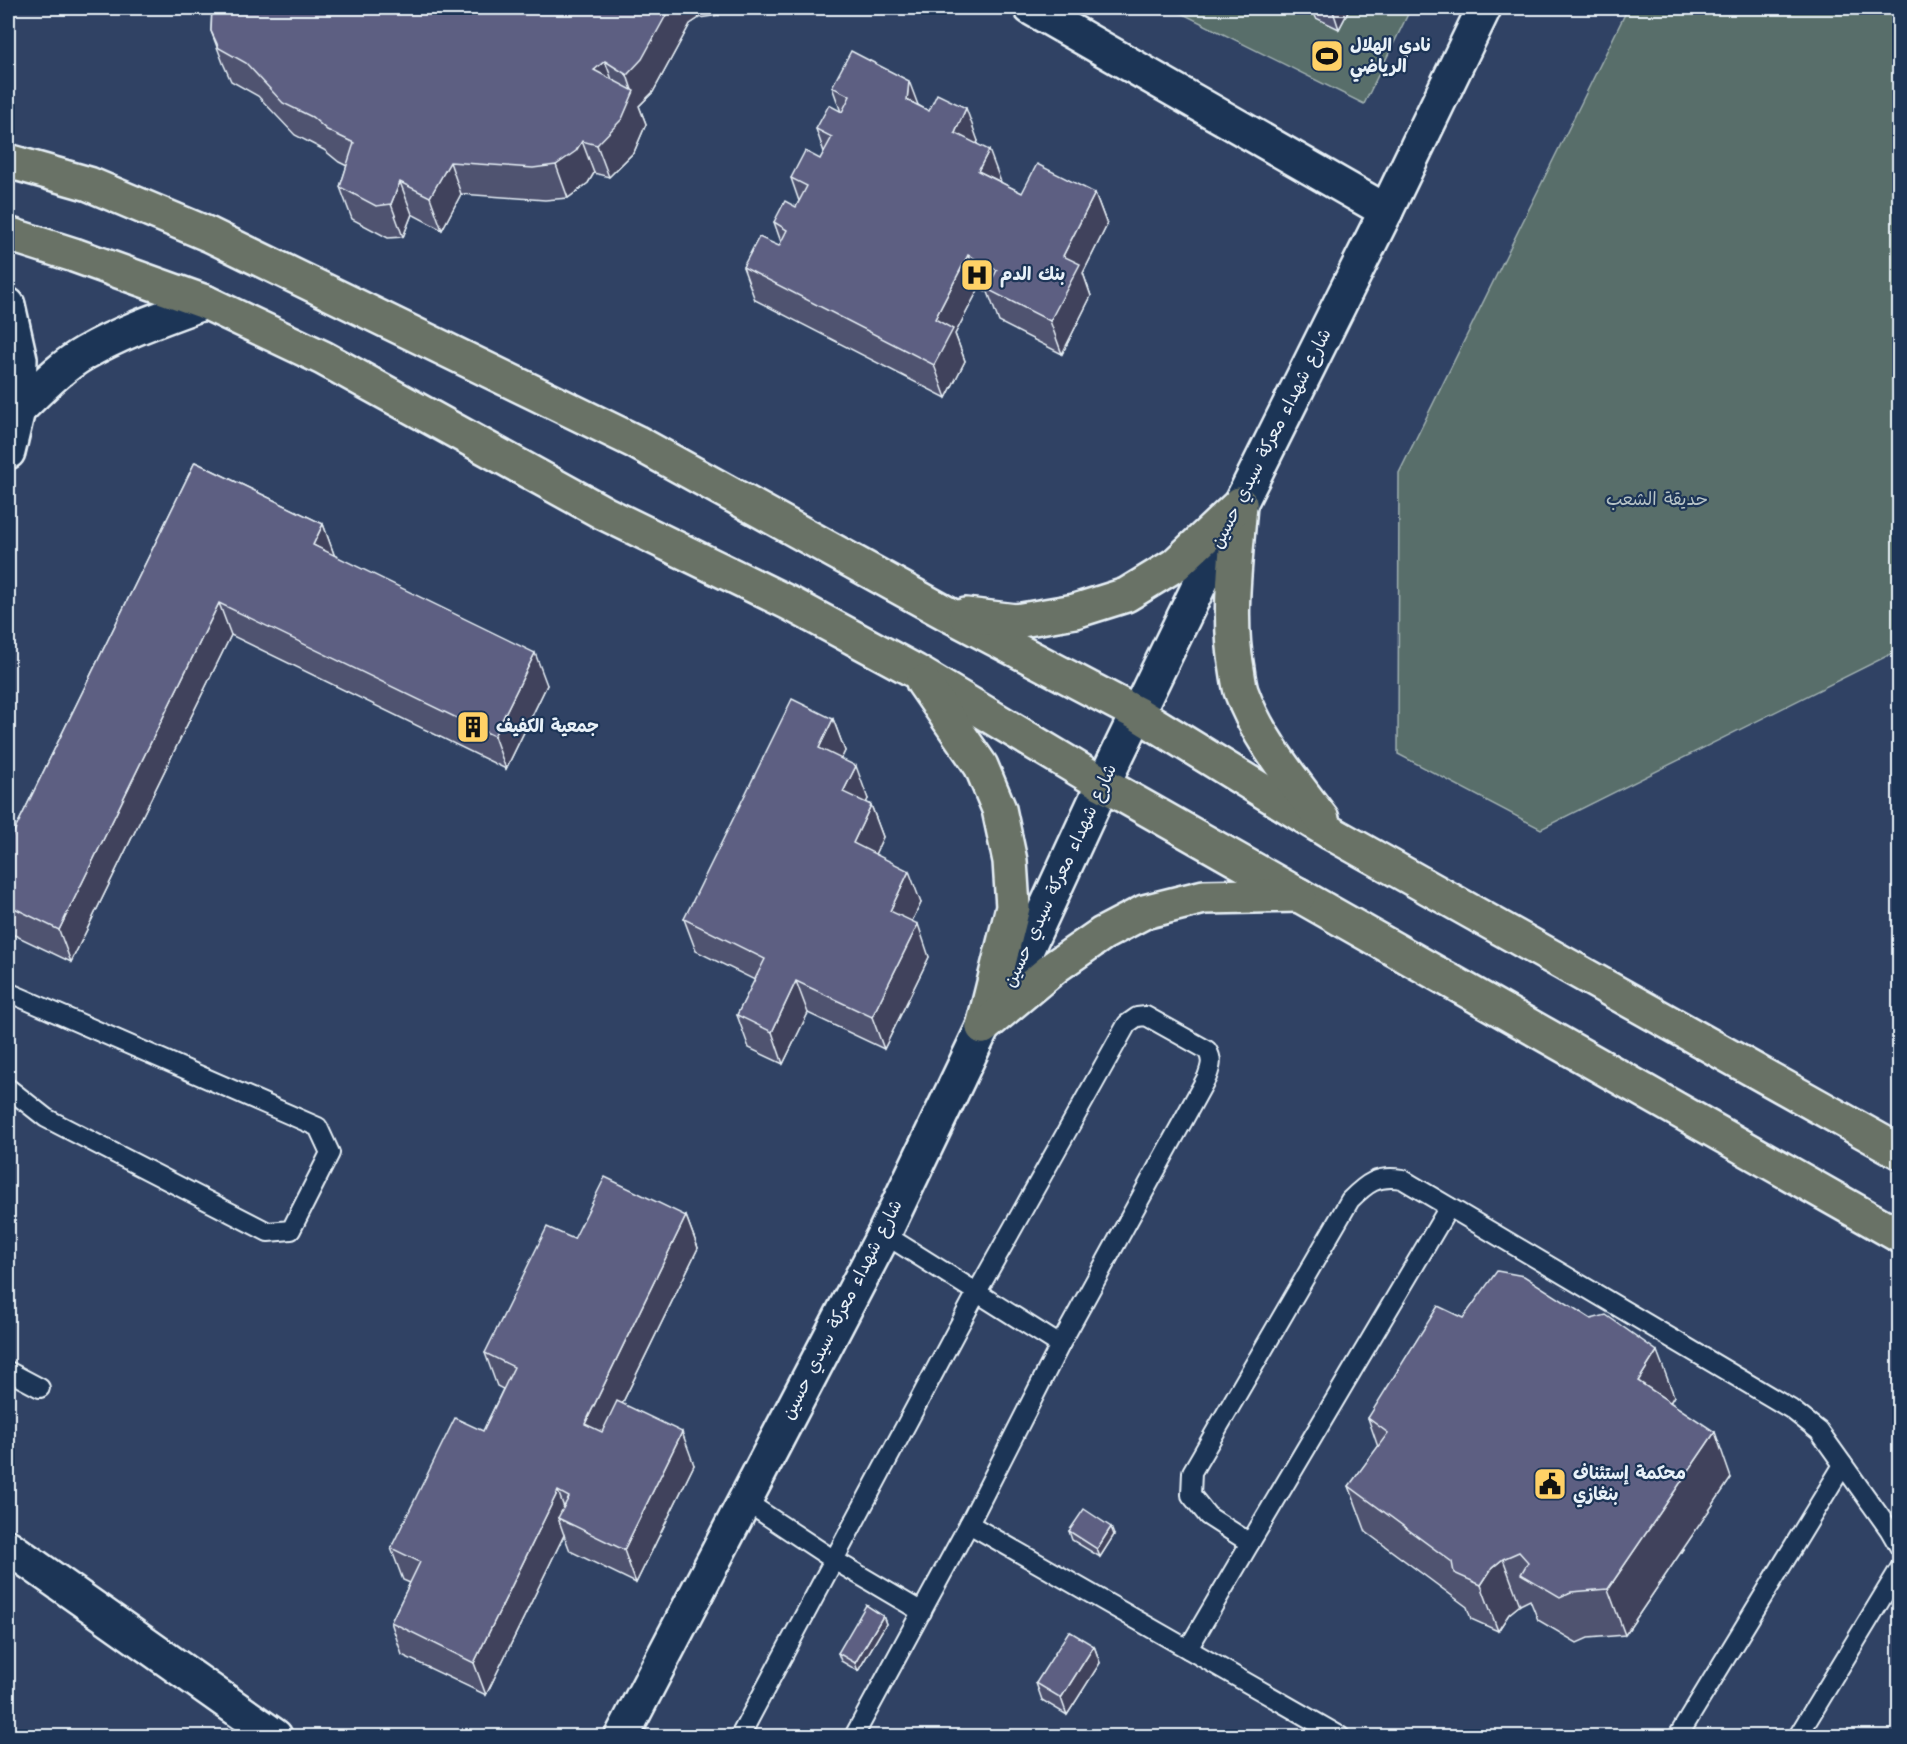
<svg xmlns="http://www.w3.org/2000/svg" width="1907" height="1744" font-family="Kalam,'Playpen Sans Arabic',sans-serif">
  <rect width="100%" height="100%" fill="#304264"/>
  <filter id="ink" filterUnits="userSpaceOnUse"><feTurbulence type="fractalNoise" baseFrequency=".0167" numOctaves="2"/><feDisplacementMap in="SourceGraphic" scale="12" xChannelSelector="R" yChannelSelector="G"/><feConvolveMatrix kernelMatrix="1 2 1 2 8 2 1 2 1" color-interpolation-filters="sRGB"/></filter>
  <g filter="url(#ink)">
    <g fill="#586e6a" stroke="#a0b0b1" stroke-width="1.5">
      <polygon points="1171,8 1411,8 1364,104"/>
      <polygon points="1628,8 1899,8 1899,650 1541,829 1398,754 1399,473"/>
    </g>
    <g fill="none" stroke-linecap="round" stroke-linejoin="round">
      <g stroke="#e8f1f8" stroke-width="22">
        <g id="service">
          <polyline points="8,992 318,1127 330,1153 291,1230 268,1232 46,1118 8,1088"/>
          <polyline points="884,1234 1060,1345 969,1524 1340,1736"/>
          <polyline points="8,1371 40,1388"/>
          <polyline points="745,1501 834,1560 922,1612"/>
          <polyline points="1250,1543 1449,1207"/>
          <path d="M1188,1649L1250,1543L1208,1516L1191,1495L1192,1472L1350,1200C1367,1183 1377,1175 1402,1179L1791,1409L1819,1431L1889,1529L1900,1548"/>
          <path d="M740,1736L977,1292L1127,1024L1137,1017L1146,1016L1207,1050C1213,1060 1211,1066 1207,1077L1060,1345"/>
          <polyline points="854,1736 969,1524"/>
          <polyline points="1678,1736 1843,1465"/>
          <polyline points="1798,1736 1900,1568"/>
        </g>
      </g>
      <g stroke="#e8f1f8" stroke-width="38">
        <g id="minor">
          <polyline points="8,305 20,359 18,410 8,452"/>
          <path d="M18,410C39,390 60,367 85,353C123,331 165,317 205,302"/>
          <polyline points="8,1547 275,1736"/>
        </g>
      </g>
      <g stroke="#e8f1f8" stroke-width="38">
        <polyline id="tertiary" points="1031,8 1386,211"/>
      </g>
      <g stroke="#e8f1f8" stroke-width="38">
        <polyline id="secondary" points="622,1736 884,1234 983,1027 1008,990 1103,784 1225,532 1240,504 1386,211 1484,8"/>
      </g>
      <g stroke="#e8f1f8" stroke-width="38">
        <g id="primary">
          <polyline points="8,161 89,184 210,235 636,442 946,613 1138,714 1331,833 1900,1152"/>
          <polyline points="8,234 74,255 205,302 323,358 604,513 791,604 915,671 1103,784 1900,1236"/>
          <path d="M1240,504C1236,559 1227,614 1237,669C1238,676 1239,684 1241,691C1258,739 1292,779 1322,819"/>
          <polyline points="966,615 1016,621 1075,611 1126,595 1175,565 1240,504"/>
          <polyline points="923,682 981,766 999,809 1010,861 1013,907 983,1027"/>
          <polyline points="983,1027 1056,966 1102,934 1144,912 1204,897 1299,895"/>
        </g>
      </g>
      <use href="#service" stroke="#1d3557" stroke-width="18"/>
      <use href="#minor" stroke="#1d3557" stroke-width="33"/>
      <use href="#tertiary" stroke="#1d3557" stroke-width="33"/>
      <use href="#secondary" stroke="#1d3557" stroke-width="33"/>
      <use href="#primary" stroke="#697266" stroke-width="33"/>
    </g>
    <g fill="#505270" stroke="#e8f1f8" stroke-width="1.5">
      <polygon points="212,8 722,8 719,15 699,18 690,24 653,92 639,106 646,124 634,152 609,177 594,173 588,183 568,198 545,200 461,194 442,230 412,214 403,237 388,238 352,219 340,187 347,166 339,162 324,150 295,135 258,96 231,81 223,63 211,31"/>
      <polygon points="1312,8 1350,8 1339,29 1316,18"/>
      <polygon points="832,87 918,105 978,141 977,144 1000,182 1022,193 1095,193 1107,225 1083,273 1091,296 1062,354 999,322 988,292 979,288 955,334 965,361 946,398 755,300 743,267 779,246 781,242 774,222 796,207 799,201 791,178 820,159 824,152 816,129 841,112"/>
      <polygon points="195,462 323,524 334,555 547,685 506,769 231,635 71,962 8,932 8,844"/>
      <polygon points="833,719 845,751 841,759 868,799 866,802 871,805 883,837 875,854 921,903 912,921 929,957 884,1049 808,1013 783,1064 749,1048 737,1015 755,980 696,951 684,919"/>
      <polygon points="686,1216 698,1248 622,1404 694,1465 636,1583 570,1551 564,1535 486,1695 402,1655 391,1622 410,1583 403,1580 391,1548 483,1431 503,1389 497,1386 485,1353 574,1239"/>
      <polygon points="1463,1318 1674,1396 1670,1403 1731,1478 1625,1635 1588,1638 1577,1643 1538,1620 1530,1600 1520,1605 1509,1614 1498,1631 1471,1619 1467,1607 1366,1532 1349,1486 1378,1447 1368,1418"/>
      <polygon points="1069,1531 1114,1535 1100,1557 1072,1540"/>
      <polygon points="883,1616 886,1624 858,1671 841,1661 838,1653"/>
      <polygon points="1094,1646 1100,1663 1067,1715 1042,1700 1036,1683"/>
    </g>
    <g fill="#41425b" stroke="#e8f1f8" stroke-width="1.5">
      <polygon points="670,8 695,8 699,18 690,24 653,92 639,106 646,124 634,152 609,177 597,145 633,93 627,75"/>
      <polygon points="716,8 722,8 719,15"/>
      <polygon points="1332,8 1350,8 1339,29"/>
      <polygon points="605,61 617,93 594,70"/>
      <polygon points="909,81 921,113 907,100"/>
      <polygon points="966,108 978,141 966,165 955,133"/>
      <polygon points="582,141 594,173 588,183 568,198 556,165"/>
      <polygon points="989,150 1001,182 978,171"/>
      <polygon points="450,162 461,194 442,230 430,197"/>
      <polygon points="400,182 412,214 403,237 391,204"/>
      <polygon points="1095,193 1107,225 1083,273 1091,296 1062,354 1050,321 1063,256"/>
      <polygon points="968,255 979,288 955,334 965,361 946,398 934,365 935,319"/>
      <polygon points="323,524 335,557 313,545"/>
      <polygon points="219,603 231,635 71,962 59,930"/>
      <polygon points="535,653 547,685 506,769 494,736"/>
      <polygon points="833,719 845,751 831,781 819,748"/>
      <polygon points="856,766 868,799 855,824 843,792"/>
      <polygon points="871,805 883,837 865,876 853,843"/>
      <polygon points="909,871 921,903 901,943 890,911"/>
      <polygon points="918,924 929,957 884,1049 872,1017"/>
      <polygon points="796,981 808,1013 783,1064 772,1032"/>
      <polygon points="686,1216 698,1248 596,1457 585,1424"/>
      <polygon points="1657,1351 1674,1396 1655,1427 1638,1381"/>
      <polygon points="682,1432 694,1465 636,1583 624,1550"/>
      <polygon points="1715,1432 1731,1478 1625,1635 1608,1589"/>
      <polygon points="558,1491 570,1524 558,1518 564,1535 486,1695 474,1663"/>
      <polygon points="1111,1527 1114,1535 1100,1557 1097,1549"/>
      <polygon points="1503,1559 1520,1605 1509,1614 1498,1631 1481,1585 1492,1568"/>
      <polygon points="883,1616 886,1624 858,1671 855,1663"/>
      <polygon points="1094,1646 1100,1663 1067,1715 1061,1698"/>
    </g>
    <g fill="#5d5f82" stroke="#e8f1f8" stroke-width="1.5">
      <polygon points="212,8 670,8 642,59 627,75 605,61 594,70 634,91 622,119 597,145 582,141 576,151 556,165 533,168 450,162 430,197 400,182 391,204 376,206 340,187 354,143 327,130 312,117 283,103 246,63 219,48 211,31"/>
      <polygon points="851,51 909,81 907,100 929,111 937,94 966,108 955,133 989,150 978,171 1022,193 1037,164 1095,193 1063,256 1080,264 1050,321 987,289 997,270 968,255 935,319 953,329 934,365 743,267 759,237 779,246 787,230 774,222 785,201 796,207 807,186 791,178 805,151 820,159 832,137 816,129 829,105 842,112 850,96 832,87"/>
      <polygon points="195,462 323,524 313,545 535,653 494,736 219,603 59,930 8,905 8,844"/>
      <polygon points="792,699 833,719 819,748 856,766 843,792 871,805 853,843 909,871 890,911 918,924 872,1017 796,981 772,1032 737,1015 765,959 684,919"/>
      <polygon points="605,1177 686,1216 585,1424 602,1432 617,1401 682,1432 624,1550 558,1518 569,1497 558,1491 474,1663 391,1622 420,1562 391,1548 455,1418 483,1431 514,1367 485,1353 547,1227 574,1239"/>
      <polygon points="1497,1271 1524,1276 1591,1319 1606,1315 1657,1351 1638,1381 1715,1432 1608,1589 1571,1592 1560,1597 1521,1574 1528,1562 1519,1552 1503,1559 1492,1568 1481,1585 1454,1573 1452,1562 1349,1486 1388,1433 1368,1418 1438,1306 1463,1318"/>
      <polygon points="1084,1509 1111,1527 1097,1549 1069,1531"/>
      <polygon points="866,1605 883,1616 855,1663 838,1653"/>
      <polygon points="1069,1631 1094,1646 1061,1698 1036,1683"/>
    </g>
  </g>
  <defs>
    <g id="stadium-square" transform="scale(1.725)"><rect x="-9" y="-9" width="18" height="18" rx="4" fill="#ffd166" stroke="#1d3557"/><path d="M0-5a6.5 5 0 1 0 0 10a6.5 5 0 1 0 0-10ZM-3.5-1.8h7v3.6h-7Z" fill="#111"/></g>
    <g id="hospital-square" transform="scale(1.725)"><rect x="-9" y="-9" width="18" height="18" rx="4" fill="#ffd166" stroke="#1d3557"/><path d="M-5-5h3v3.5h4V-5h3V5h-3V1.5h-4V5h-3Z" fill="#111"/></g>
    <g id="building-square" transform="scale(1.725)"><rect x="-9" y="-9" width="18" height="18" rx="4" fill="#ffd166" stroke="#1d3557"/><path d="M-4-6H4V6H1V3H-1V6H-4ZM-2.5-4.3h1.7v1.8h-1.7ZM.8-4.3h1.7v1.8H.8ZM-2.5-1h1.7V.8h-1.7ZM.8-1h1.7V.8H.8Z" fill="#111"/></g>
    <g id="civic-square" transform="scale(1.725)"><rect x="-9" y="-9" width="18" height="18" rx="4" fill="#ffd166" stroke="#1d3557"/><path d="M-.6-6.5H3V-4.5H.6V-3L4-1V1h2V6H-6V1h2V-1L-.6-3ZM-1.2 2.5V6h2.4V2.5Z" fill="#111"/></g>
  </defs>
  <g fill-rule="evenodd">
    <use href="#stadium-square" x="1327" y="56"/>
    <use href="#hospital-square" x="977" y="275"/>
    <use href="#building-square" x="473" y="727"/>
    <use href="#civic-square" x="1550" y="1484"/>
  </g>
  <g text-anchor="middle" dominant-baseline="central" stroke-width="4.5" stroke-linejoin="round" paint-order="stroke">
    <g font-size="18" font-weight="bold" fill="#e8f1f8" stroke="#1d3557" text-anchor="start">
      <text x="1350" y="46">نادي الهلال<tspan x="1350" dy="21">الرياضي</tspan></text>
      <text x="1000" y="275">بنك الدم</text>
      <text x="496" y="727">جمعية الكفيف</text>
      <text x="1573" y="1474">محكمة إستئناف<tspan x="1573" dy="21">بنغازي</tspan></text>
    </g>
    <g font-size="18" fill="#e8f1f8" stroke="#1d3557">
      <text transform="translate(1272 439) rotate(-63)">شارع شهداء معركة سيدي حسين</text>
      <text transform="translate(1061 876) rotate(-65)">شارع شهداء معركة سيدي حسين</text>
      <text transform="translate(843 1310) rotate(-63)">شارع شهداء معركة سيدي حسين</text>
    </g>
    <g font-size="18" fill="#b6c3c6" stroke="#1d3557">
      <text x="1657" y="500">حديقة الشعب</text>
    </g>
  </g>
  <rect width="1907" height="1744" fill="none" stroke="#1d3557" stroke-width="30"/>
  <rect x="15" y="15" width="1877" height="1714" fill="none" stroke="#e8f1f8" stroke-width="2" filter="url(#ink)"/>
</svg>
